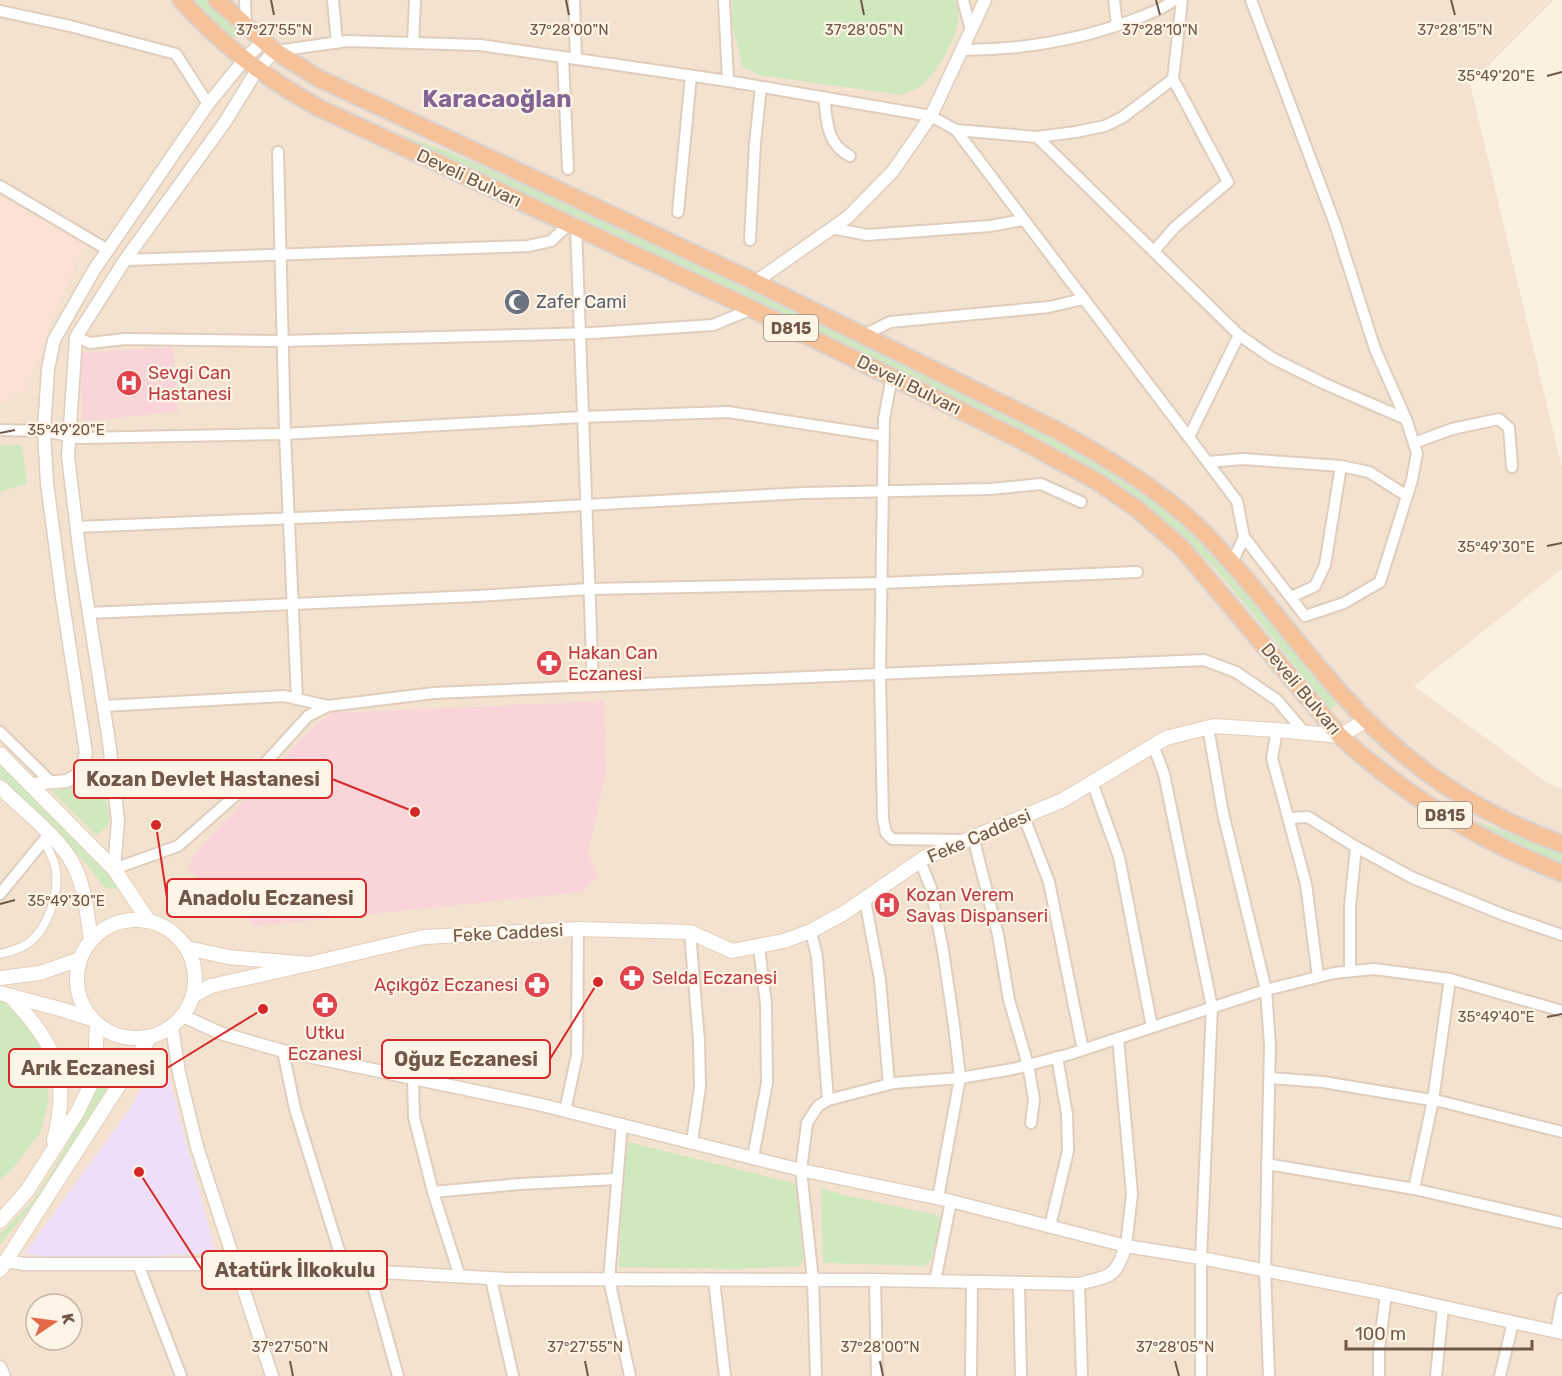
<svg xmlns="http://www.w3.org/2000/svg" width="1562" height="1376" font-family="Rubik,sans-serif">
  <rect width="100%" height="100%" fill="#fbf1e1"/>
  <path fill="#f3e2cf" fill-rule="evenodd" d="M0,0H1554L1470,84L1562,468V569L1414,686L1549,784L1562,788V1376H0ZM36,1304H72V1340H36Z"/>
  <polygon fill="#fbe0d4" points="0,196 86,244 58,306 28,389 0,405"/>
  <polygon fill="#eedef7" points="153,1063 167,1070 216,1253 167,1255 134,1259 73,1259 24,1254 131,1107"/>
  <g fill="#f9d4d9">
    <polygon points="173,347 178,412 82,421 81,353"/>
    <polygon points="604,701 606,772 588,853 598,876 582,892 257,926 221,904 188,868 195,853 310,730 332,713"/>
  </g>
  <g fill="#d0e8c0">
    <polygon points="192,0 205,0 239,33 229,42"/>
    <path d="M733,0H955C969,21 940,69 923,84C918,89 909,92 902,95L758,75L742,66L732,23Z"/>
    <polygon points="332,104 389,130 452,153 571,205 910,366 1090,458 1153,499 1192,532 1225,566 1337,704 1330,709 1221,575 1201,554 1167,523 1128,492 1087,465 1034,436 910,376"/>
    <polygon points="22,445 27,483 0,492 0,446"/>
    <polygon points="0,765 110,874 124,889 104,888 89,866 0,777"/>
    <path d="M93,771C100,783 111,807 109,821C107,828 101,832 96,835L52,791C71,787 83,788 93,771Z"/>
    <polygon points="1480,822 1562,854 1562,863 1538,853 1479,825"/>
    <polygon points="0,999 8,1001 41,1040 47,1067 49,1101 40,1133 13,1168 0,1180"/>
    <polygon points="104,1049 135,1052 35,1202 0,1245 0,1234 32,1202 54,1168 96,1091 100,1081"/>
    <polygon points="628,1142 797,1184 803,1261 799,1266 739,1269 619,1267 623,1177"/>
    <polygon points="821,1188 844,1195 936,1215 942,1218 931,1260 925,1266 823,1263"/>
  </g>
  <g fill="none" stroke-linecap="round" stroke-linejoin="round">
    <g stroke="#dfcdbd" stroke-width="10">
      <path id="pedestrian" d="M0,954C9,952 19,949 27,944C49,929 62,887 54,862C51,855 47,847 44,840"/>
    </g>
    <g stroke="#dfcdbd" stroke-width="14">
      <g id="minor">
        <polyline points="245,0 246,26"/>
        <polyline points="333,0 337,43"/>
        <polyline points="574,0 576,59"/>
        <polyline points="724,0 728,81"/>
        <polyline points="963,0 971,30"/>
        <polyline points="1114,0 1117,25"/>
        <polyline points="0,11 70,26 176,54 208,104"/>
        <polyline points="413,43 415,0"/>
        <path d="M962,50C1022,50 1076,41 1133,20C1147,14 1162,10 1174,0"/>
        <polyline points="276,51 347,41 480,45 728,81 931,116 956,130 1237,501 1244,537 1232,563"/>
        <polyline points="563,57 568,169"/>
        <path d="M824,97C827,120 826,144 850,156"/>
        <polyline points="956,130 1037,137 1239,335 1272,358 1325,384 1406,419"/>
        <polyline points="1037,137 1076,132 1105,126 1123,117 1173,79"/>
        <polyline points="278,152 285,434 297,699"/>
        <polyline points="0,186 108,250"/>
        <polyline points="678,212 691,76"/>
        <polyline points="576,227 593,685"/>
        <polyline points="832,228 867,235 990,226 1023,220"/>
        <polyline points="750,240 755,143 761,87"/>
        <polyline points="1154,251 1175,227 1228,182 1173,79 1182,0"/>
        <polyline points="125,260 528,246 551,241 569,224"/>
        <polyline points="864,335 890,322 1049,307 1083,299"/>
        <polyline points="76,337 90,343 125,339 281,341 593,333 713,325 752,309"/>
        <polyline points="892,376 884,419 880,674 883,819 886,833 892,839 963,840"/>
        <polyline points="0,430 44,431 79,438 285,434 582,417 728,412 884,436"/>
        <polyline points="1189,437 1239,335"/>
        <polyline points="1414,443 1452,429 1499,419 1509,428 1512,467"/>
        <polyline points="1208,462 1243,459 1341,466 1369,472 1407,496"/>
        <polyline points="76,527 513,509 804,493 991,489 1041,484 1081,502"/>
        <polyline points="1244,537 1305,616 1344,603 1380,582 1412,480 1417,453 1406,419 1375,349 1335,224 1251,0"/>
        <polyline points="1291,597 1315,586 1325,565 1341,466"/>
        <polyline points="88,613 476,596 589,589 882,583 1137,572"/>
        <polyline points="103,706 284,696 328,706"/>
        <polyline points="1208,727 1223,813 1266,990 1270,1045 1265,1270 1269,1376"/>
        <polyline points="1277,730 1272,758 1306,884 1318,977"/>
        <polyline points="0,732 52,783"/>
        <polyline points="1153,745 1164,774 1212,1007 1201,1258 1201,1376"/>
        <polyline points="1092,782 1119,857 1152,1027"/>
        <polyline points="1024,817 1049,882 1083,1050"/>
        <polyline points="1288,818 1308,817 1356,847 1350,906 1350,971"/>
        <polyline points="973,837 998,935 1009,1000 1028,1065 1034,1099 1031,1123"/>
        <polyline points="1356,847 1413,878 1504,915 1562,935"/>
        <polyline points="920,861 931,888 943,951 954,1025 960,1078 938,1198"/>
        <polyline points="114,869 178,846 236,795 308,716 328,706 434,693 1204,660 1236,672 1277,700 1305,733"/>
        <polyline points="0,894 49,834"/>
        <polyline points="865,900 880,980 889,1084"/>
        <polyline points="811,931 817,957 828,1100"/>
        <polyline points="690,932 699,1041 700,1087 692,1142"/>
        <polyline points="1118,1038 1132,1194 1126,1246"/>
        <polyline points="283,1051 295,1109 345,1270"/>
        <polyline points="413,1078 414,1117 433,1192 460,1277"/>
        <polyline points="1270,1078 1323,1082 1443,1102 1562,1132"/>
        <polyline points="565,1111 577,1055 578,929"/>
        <polyline points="622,1124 609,1279 630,1376"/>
        <polyline points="753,1157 767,1083 766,1004 759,947"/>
        <polyline points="1267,1164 1414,1189 1562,1223"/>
        <polyline points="1414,1189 1433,1100 1450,979"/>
        <polyline points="433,1192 520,1184 617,1179"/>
        <polyline points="1050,1226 1068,1151 1067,1114 1057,1057"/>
        <polyline points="138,1264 181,1376"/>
        <polyline points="369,1272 398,1376"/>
        <polyline points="491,1279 513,1376"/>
        <polyline points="714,1280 725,1376"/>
        <polyline points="875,1280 877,1376"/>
        <polyline points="935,1281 951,1201"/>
        <polyline points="1019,1283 1021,1376"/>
        <polyline points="1079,1284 1082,1376"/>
        <polyline points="1556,1332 1562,1299"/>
        <polyline points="816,1376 813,1280 801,1170 807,1123 818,1106 828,1100 894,1083 960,1078 1013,1069 1070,1054 1266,990 1334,973 1374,969 1450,979 1562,1011"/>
        <polyline points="971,1376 972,1282"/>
        <polyline points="1379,1376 1379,1349 1386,1294"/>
        <polyline points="1436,1376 1443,1307"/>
        <polyline points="1500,1376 1513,1322"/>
      </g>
    </g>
    <g stroke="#dfcdbd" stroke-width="15">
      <g id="tertiary">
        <polyline points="755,282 848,217 893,171 931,116 985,0"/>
        <polyline points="31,784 67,781 80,773 86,753 62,597 47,483 44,431 48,369 54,340 94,270 208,104 244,60 263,41"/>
        <polyline points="114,869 118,821 109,742 80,556 68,456 76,337 125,260 225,122 257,70 275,51"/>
        <polyline points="183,1016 220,1033 283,1051 542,1105 801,1170 951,1201 1126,1246 1201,1258 1386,1294 1562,1333"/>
        <polyline points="172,1027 179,1073 197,1147 272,1376"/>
        <path d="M6,1261L24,1264H235L507,1279L875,1280L1079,1284C1111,1275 1115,1279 1126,1246"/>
        <polyline points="0,1367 4,1376"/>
      </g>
    </g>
    <g stroke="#e4cebb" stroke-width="16">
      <g id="secondary">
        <polyline points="0,754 114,869 148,920"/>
        <path d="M0,787C21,808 60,838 73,864C85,886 87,915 91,940"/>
        <circle cx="136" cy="979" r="59"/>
        <polyline points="187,948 228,957 309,964 211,986 194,995"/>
        <polyline points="309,964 424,937 578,929 690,932 732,951 784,941 811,931 844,913 924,858 1063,800 1166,738 1214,726 1277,730 1340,736 1366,720"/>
        <polyline points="0,978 40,973 80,959"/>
        <polyline points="0,993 60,1009 92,1019"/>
        <path d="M11,997C56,1046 70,1074 54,1141"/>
        <polyline points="0,1221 27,1191 78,1111 89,1088 95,1066 97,1024"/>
        <polyline points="0,1270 150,1037"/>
      </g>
    </g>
    <g stroke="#dad3d0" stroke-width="20">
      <g id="trunk">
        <path d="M181,0C223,46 263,76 317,107L752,309L1021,440L1098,482L1137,509L1182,548L1340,736C1405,796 1480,841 1562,873"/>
        <path d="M217,0L275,51L318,78L749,279L1056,430C1105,457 1154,486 1195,524C1248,575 1291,637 1340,692C1404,764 1471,811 1562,844"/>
      </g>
    </g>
    <use href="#pedestrian" stroke="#fff" stroke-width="8"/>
    <use href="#minor" stroke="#fff" stroke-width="10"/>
    <use href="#tertiary" stroke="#fff" stroke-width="12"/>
    <use href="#secondary" stroke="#fff" stroke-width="14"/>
    <use href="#trunk" stroke="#f6c29a" stroke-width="16"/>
  </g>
  <path fill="none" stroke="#715749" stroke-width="2" d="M271,0L274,15M566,0L569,15M861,0L864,15M1156,0L1160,15M1451,0L1455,15M1547,76L1562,72M0,433L15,430M1547,546L1562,543M0,904L15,900M1547,1017L1562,1014M290,1361L293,1376M585,1361L588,1376M880,1361L883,1376M1175,1361L1179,1376"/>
  <defs>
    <g id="mosque-disc" transform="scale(1.35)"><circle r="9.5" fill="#6b7280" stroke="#fff5e6"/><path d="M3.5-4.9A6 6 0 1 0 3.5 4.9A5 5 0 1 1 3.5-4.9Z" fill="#fff"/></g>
    <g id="hospital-disc" transform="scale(1.35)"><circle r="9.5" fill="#e0444e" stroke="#fff5e6"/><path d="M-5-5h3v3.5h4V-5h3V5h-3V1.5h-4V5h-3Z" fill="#fff"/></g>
    <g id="pharmacy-disc" transform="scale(1.35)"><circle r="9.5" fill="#e0444e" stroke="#fff5e6"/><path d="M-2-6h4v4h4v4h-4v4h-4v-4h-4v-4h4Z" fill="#fff"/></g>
  </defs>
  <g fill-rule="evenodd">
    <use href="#mosque-disc" x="517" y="302"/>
    <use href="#hospital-disc" x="129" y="383"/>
    <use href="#pharmacy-disc" x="549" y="663"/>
    <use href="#hospital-disc" x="887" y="905"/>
    <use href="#pharmacy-disc" x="632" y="978"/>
    <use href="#pharmacy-disc" x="537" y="985"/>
    <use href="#pharmacy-disc" x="325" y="1005"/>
  </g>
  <g text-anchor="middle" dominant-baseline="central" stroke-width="4.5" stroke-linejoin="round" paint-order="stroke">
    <g fill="#fff5e6" stroke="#9c8678" stroke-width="1.5">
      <rect x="764" y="315" width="54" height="26" rx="4.5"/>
      <rect x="1418" y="802" width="54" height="26" rx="4.5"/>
    </g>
    <g font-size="16" font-weight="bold" fill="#715749">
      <text x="791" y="328">D815</text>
      <text x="1445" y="815">D815</text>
    </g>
    <g font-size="18" fill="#715749" stroke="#fff5e6">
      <text transform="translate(469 178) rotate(25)">Develi Bulvarı</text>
      <text transform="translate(909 385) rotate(26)">Develi Bulvarı</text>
      <text transform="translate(1301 689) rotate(50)">Develi Bulvarı</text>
      <text transform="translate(979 836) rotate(-23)">Feke Caddesi</text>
      <text transform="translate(508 933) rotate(-3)">Feke Caddesi</text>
    </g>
    <g font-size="18" fill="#5b616d" stroke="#fff5e6" text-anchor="start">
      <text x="536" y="302">Zafer Cami</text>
    </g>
    <g font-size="18" fill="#be3a42" stroke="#fff5e6" text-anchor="start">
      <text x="148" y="373">Sevgi Can<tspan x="148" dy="21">Hastanesi</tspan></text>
      <text x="568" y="653">Hakan Can<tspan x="568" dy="21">Eczanesi</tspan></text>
      <text x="906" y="895">Kozan Verem<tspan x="906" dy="21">Savas Dispanseri</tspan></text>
      <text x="652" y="978">Selda Eczanesi</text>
      <text x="518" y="985" text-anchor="end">Açıkgöz Eczanesi</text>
      <text x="325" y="1033" text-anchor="middle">Utku<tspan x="325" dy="21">Eczanesi</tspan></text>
    </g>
    <g font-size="24" font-weight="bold" fill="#846495" stroke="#fff5e6">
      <text x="497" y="99">Karacaoğlan</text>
    </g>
  </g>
  <g font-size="15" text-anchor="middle" fill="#715749" stroke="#fff5e6" stroke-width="4.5" stroke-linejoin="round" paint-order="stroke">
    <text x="274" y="35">37°27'55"N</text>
    <text x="569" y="35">37°28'00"N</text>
    <text x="864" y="35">37°28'05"N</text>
    <text x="1160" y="35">37°28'10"N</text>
    <text x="1455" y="35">37°28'15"N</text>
    <text x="1496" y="81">35°49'20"E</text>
    <text x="66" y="435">35°49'20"E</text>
    <text x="1496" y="552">35°49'30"E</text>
    <text x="66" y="906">35°49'30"E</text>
    <text x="1496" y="1022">35°49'40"E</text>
    <text x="290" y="1352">37°27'50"N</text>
    <text x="585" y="1352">37°27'55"N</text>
    <text x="880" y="1352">37°28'00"N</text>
    <text x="1175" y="1352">37°28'05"N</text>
  </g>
  <path fill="none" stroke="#d62828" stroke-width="2" d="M415 812L332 779M156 825L167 898M598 982L550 1059M263 1009L167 1068M139 1172L202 1270"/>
  <g fill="#d62828" stroke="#fff5e6" stroke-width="2">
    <circle cx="415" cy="812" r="6"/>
    <circle cx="156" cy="825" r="6"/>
    <circle cx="598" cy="982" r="6"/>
    <circle cx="263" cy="1009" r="6"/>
    <circle cx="139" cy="1172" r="6"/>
  </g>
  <g fill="#fff5e6" stroke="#d62828" stroke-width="2">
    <rect x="74" y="760" width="258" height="38" rx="6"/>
    <rect x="167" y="879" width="199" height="38" rx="6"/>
    <rect x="382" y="1040" width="168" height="38" rx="6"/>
    <rect x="9" y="1049" width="158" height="38" rx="6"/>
    <rect x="202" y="1251" width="185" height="38" rx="6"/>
  </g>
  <g font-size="20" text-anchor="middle" font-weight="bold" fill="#715749">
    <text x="203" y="786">Kozan Devlet Hastanesi</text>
    <text x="266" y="905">Anadolu Eczanesi</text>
    <text x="466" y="1066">Oğuz Eczanesi</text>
    <text x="88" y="1075">Arık Eczanesi</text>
    <text x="295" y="1277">Atatürk İlkokulu</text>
  </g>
  <g transform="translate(54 1322) rotate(77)"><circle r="28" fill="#fff5e6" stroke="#c6b6a7" stroke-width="1.5"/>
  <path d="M0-4.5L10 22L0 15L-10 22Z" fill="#e26a48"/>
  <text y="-9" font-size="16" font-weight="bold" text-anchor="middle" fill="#715749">K</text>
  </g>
  <path d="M1346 1340v9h186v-9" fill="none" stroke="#715749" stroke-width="3"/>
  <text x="1355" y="1340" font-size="18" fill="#715749" stroke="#fff5e6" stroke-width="4.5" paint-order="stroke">100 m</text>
</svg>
